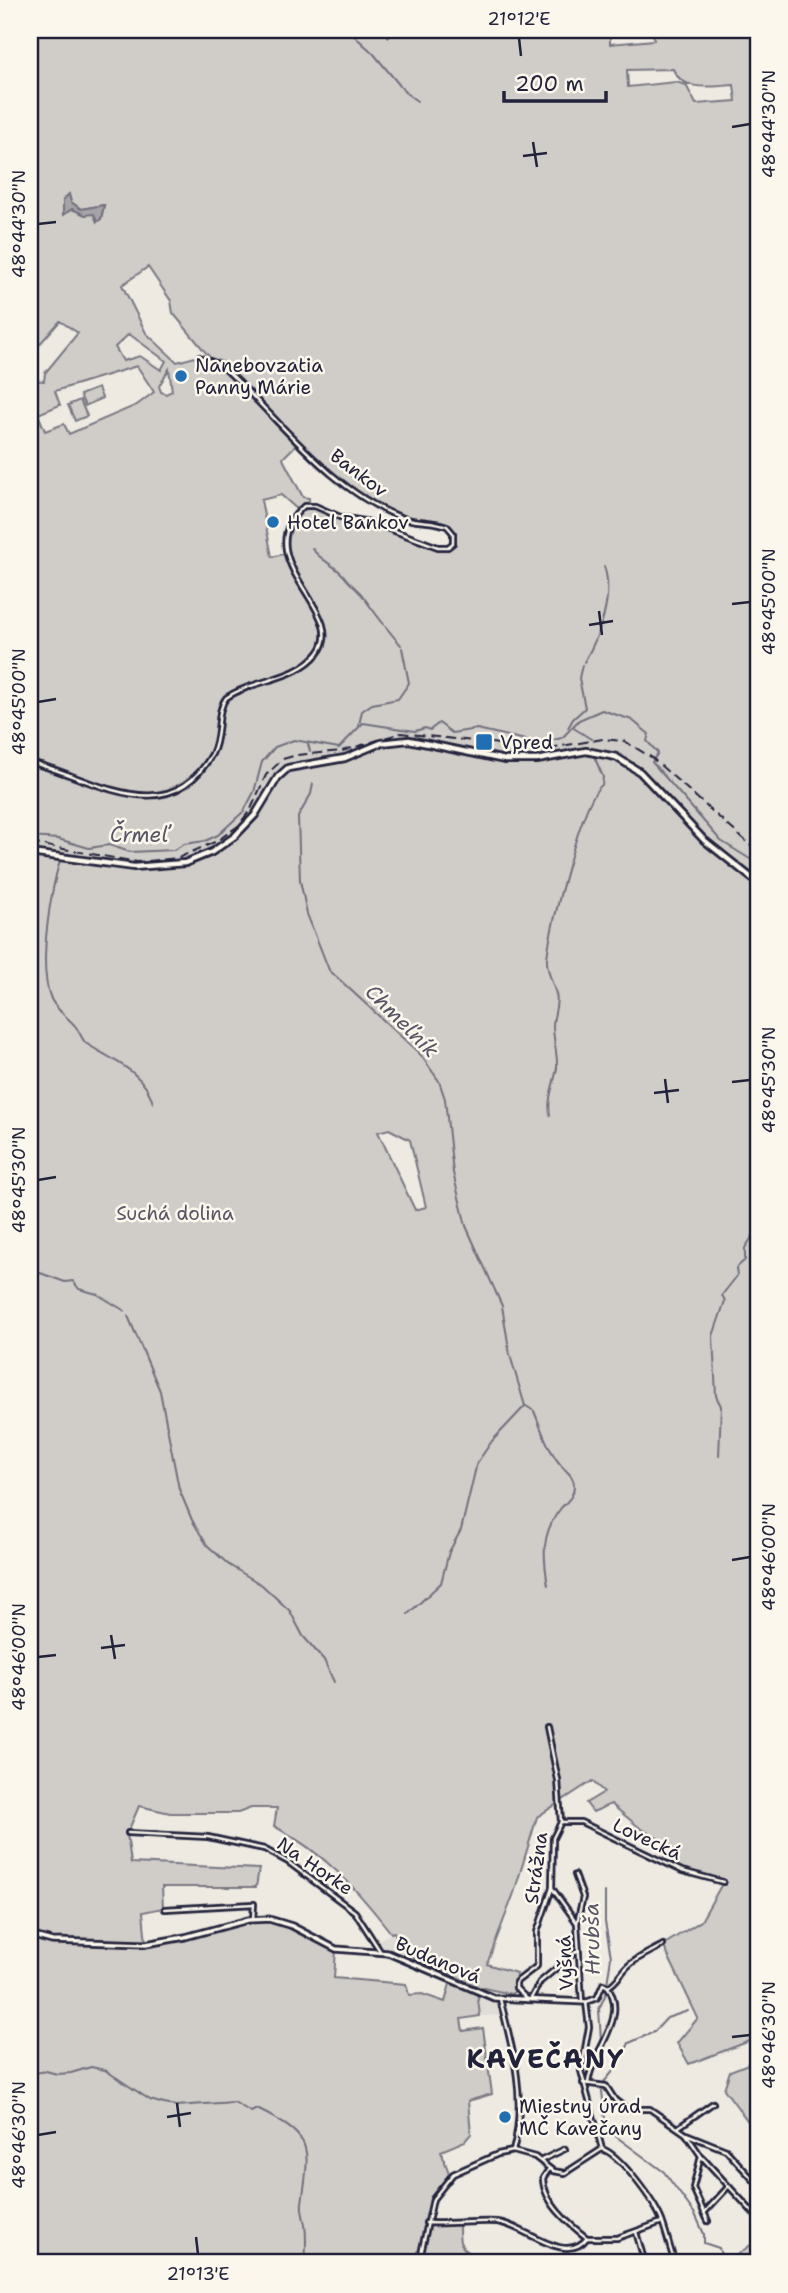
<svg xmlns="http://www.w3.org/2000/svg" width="788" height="2293" font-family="'Shantell Sans',sans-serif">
  <rect width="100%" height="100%" fill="#eeeae2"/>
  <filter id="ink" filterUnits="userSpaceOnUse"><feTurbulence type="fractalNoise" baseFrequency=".0143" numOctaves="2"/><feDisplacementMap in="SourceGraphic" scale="14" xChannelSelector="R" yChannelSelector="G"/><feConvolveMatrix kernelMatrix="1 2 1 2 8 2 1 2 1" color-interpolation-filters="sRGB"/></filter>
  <g filter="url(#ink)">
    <g fill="#dfdbd5">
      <polygon points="394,1932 408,1954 405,1960 380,1951 374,1942"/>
      <polygon points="477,1991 500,1999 504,2015 480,2016"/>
    </g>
    <g fill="#d0cdc9" stroke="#797882" stroke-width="2" fill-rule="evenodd">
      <path d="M30,30H610V44L654,40L653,30H758V2038L689,2064L677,2043L698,2018L663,1945L701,1921L723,1882L689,1874L662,1861L670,1845L640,1828L611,1804L593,1812L586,1803L604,1792L592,1781L537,1817L514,1893L487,1964L516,1973L514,1992L511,1994L479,1987L417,1959L408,1954L394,1932L391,1933C356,1888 326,1854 274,1826L277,1808H251L238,1813H170L139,1806L127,1834L131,1863L259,1869L256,1887H162L163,1908L143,1912L146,1944L263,1918L285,1923L336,1949L334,1978L406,1984L409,1995L422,1994L445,2002L451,1980L477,1991L480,2016L461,2019L463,2031L483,2028L492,2094L468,2101L471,2134L465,2141L441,2151L450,2176L433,2199L427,2222L459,2224C459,2229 459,2237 460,2242C469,2264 506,2259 524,2257L526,2263H30V380L44,381L45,373L78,333L60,321L30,355ZM673,69C683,93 713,86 734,85L736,101L696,104L686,85L676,82L628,87L627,70ZM68,194L71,202L81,209L104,205L101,219L97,222L94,214L72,209L66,212ZM148,267L171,301L173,313L212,360L195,357L177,362L146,333L122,285ZM129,334L166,361L161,370L140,356L123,361L115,347ZM137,366L154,392L137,405L69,434L64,424L45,431L38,414L60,405L55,391ZM169,369L172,391L166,394L161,392L159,386ZM299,442C350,491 375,514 447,526L454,536L451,545C425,549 398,531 373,523C351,516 331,513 309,505V498L303,497L284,461L283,458ZM281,495L299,511L289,528L287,553L272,557L261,500ZM389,1129L410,1140L426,1207L415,1210L378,1132Z"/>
      <polygon points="98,388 102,398 85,406 80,395"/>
      <polygon points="80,400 87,416 75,421 68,405"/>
      <polygon points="748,2064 758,2067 758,2135 724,2089 730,2071"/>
      <polygon points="758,2239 758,2263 726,2263 756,2241"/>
    </g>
    <polygon fill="#a6a3a7" stroke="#716f7c" stroke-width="2" points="69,194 71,202 81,209 104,205 101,219 97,222 94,214 85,215 72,209 63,215 63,200"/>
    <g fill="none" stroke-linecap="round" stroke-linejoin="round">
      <g stroke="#716f7c" stroke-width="2">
        <polyline points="348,30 373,53 406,93 417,101"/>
        <polyline points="383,32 389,37"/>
        <path d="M312,548C319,560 335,565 344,576C349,583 357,589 362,595C375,613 387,630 401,645"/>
        <path d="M584,662C600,635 614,597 604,566"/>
        <polyline points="359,725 362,711 372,704 398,699 409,683 402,648"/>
        <polyline points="572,727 591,739"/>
        <polyline points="568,728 573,719 585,708 579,678 582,665"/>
        <polyline points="308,744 310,751"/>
        <polyline points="313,784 311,794 298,817 300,880 307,914 329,970 420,1054 439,1081 445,1099 453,1173 466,1226 502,1306 510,1355 525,1406"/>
        <polyline points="30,837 58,839 89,848 109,845 130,852 174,850 184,844 205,841 218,835 244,811 254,792 262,762 275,747 294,740 339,748 363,723 415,731 425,728 430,730 439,723 452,733 477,729 539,743 562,738 579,720 602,710 632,720 649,734 647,741 658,753 652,762 721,841 758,864"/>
        <path d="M61,857C51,889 37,967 51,999C56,1010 68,1017 76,1027C80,1032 82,1041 87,1044C112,1060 144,1071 153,1103"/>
        <path d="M550,1115C547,1099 554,1084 557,1068C558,1055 553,1040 553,1026C553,1015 559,1005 556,994C553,983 546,970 547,959C549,931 583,796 602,785L603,777L594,756"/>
        <polyline points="30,1266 32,1270 65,1282 73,1281 79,1289 97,1294 125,1311"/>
        <polyline points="128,1316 160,1391 179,1489 192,1520 207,1545 229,1565 262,1585 290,1611 303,1636 324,1660 334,1682"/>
        <path d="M526,1406L534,1411C541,1428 548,1450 560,1464C566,1472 574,1475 574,1486C574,1497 567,1501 561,1508C541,1533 543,1556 548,1585"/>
        <polyline points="719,1456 721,1406 716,1396 713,1336 725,1301 722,1295 737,1276 736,1268 745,1260 745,1248 758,1228"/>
        <polyline points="408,1614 441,1583 449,1552 461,1530 477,1463 492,1441 525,1406"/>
        <polyline points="605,1892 605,1922 611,1957 607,1984"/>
        <polyline points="601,2040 599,2009 607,1991"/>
        <path d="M30,2074L46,2071L57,2074L71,2073L91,2067L105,2070L150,2100L164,2104L176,2106L234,2102L251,2112L257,2109C314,2137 310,2145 302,2203C301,2210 304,2218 305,2225C307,2238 306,2250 305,2263"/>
        <polyline points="586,2078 590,2060 600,2044"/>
        <polyline points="604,2082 620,2063 629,2043 654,2032 667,2018 688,2011"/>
        <polyline points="602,2091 606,2129 664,2172 695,2214 704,2234 704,2243 719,2248 723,2263"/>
      </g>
      <g stroke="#22223b" stroke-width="8">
        <g id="minor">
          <path d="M30,762C93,778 168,833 212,754C222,735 215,713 226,698C253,679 296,681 318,653C351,612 244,559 304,506H315L340,517L370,522L438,547H448L453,543V533L447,526C432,520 415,523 400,517C327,488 278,417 221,365L199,357"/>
          <polyline points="547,1727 558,1780 561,1822"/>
          <polyline points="561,1822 581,1822 682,1871 723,1882"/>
          <polyline points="128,1833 208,1837 264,1849 288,1862 355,1912 380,1951"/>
          <polyline points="575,1875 583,1897 577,1923"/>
          <polyline points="552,1888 577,1923 582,2002"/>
          <polyline points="165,1909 254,1904 253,1919"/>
          <path d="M500,1999C513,2049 527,2100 513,2151"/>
          <polyline points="528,2000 516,1988 516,1982 537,1966 537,1932 552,1888 553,1838 561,1822"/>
          <polyline points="530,2000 540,1982 578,1950"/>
          <polyline points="583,2083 606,2086 615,2100 627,2109 650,2109 686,2134 726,2150 758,2185"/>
          <path d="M588,2084C591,2051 629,2019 608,1987"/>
          <polyline points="679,2127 713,2103"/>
          <polyline points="686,2134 701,2156 758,2218"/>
          <path d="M602,2149L581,2071L589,2027L586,2002L597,1998L603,1984L608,1987C618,1981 620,1974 628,1966C639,1956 651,1952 663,1945"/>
          <path d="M602,2149C620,2154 655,2203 662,2221C667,2235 670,2249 675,2263"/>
          <polyline points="701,2156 693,2188 708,2221"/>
          <polyline points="542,2160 565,2149"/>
          <path d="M549,2169L543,2178C543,2202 569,2224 587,2238"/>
          <polyline points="704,2213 728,2187"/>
          <path d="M426,2223C450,2224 474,2221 497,2222C523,2224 565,2267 587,2238H617L662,2222"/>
          <polyline points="636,2232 645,2263"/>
          <polyline points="419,2263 433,2199 453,2174 498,2154 513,2151 535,2157 553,2171 565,2173 602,2149"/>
        </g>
      </g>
      <g stroke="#22223b" stroke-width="9">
        <polyline id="tertiary" points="30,1935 52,1941 146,1944 185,1937 248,1920 269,1919 292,1926 336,1949 388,1953 494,1998 586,2002"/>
      </g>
      <g stroke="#22223b" stroke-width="10">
        <polyline id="secondary" points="30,853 134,867 185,863 212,852 235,836 255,815 278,777 288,768 345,758 381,743 409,740 505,760 537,760 586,751 616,757 640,772 704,840 758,883"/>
      </g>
      <use href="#minor" stroke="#fbf7ec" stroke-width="2.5"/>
      <use href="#tertiary" stroke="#fbf7ec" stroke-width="3.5"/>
      <use href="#secondary" stroke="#fbf7ec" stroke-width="4.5"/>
      <polyline stroke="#22223b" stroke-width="2" stroke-dasharray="10 5" stroke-linecap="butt" points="30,843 137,862 178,858 217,841 238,826 251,809 266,775 283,759 297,755 342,751 401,733 544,749 603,739 624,741 651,757 758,852"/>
    </g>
  </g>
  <path fill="none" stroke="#22223b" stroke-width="2.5" d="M519,38L521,56M732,127L750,124M533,142L537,167M523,156L547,153M38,224L56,222M732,604L750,602M599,611L602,635M589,625L613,621M38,702L56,699M665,1079L668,1103M732,1082L750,1080M654,1093L679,1090M38,1180L56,1177M732,1560L750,1557M111,1635L115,1659M101,1648L125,1645M38,1657L56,1655M732,2037L750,2035M177,2103L180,2127M167,2117L191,2113M38,2135L56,2132M196,2237L198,2254"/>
  <g fill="#1f6fb2" stroke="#fbf7ec" stroke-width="2.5">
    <circle cx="181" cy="376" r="7"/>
    <circle cx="273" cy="522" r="7"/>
    <rect x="475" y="733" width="18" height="18" rx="3.5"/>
    <circle cx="505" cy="2117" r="7"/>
  </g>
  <g text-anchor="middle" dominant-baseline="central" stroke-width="5" stroke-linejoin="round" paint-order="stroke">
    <g font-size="19" fill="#22223b" stroke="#fbf7ec" text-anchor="start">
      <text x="195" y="365">Nanebovzatia<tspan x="195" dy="22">Panny Márie</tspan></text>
      <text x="287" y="522">Hotel Bankov</text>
      <text x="500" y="742">Vpred</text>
      <text x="519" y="2106">Miestny úrad<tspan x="519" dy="22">MČ Kavečany</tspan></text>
    </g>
    <g font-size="19" fill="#22223b" stroke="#fbf7ec">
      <text transform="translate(359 473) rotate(37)">Bankov</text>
      <text transform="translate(647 1839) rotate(25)">Lovecká</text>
      <text transform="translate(315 1866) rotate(34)">Na Horke</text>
      <text transform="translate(536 1868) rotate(-82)">Strážna</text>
      <text transform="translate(438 1960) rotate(23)">Budanová</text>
      <text transform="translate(565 1963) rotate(-93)">Vyšná</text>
    </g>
    <g font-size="19" fill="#565566" stroke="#fbf7ec">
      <text x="175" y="1213">Suchá dolina</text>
    </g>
    <g font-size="21" font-style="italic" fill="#575666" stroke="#fbf7ec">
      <text x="139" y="835">Črmeľ</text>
      <text transform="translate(402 1021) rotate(45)">Chmeľník</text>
      <text transform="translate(592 1939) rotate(-91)">Hrubša</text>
    </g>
    <g font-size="26" font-weight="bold" letter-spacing="2" fill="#22223b" stroke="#fbf7ec">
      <text x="546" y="2058">KAVEČANY</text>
    </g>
  </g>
  <rect width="788" height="2293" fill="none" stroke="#fbf7ec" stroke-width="77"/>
  <path d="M504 91v10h102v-10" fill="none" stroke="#22223b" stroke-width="3.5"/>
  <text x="515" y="91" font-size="21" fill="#22223b" stroke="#fbf7ec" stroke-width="5" paint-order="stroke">200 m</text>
  <rect x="38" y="38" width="712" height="2216" fill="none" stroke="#22223b" stroke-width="2.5"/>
  <g font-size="18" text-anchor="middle" fill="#22223b">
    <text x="519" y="25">21°12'E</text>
    <text transform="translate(769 124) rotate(-90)" y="6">48°44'30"N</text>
    <text transform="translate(19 224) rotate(-90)" y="6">48°44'30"N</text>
    <text transform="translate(769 602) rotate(-90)" y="6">48°45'00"N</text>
    <text transform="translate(19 702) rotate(-90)" y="6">48°45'00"N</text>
    <text transform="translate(769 1080) rotate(-90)" y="6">48°45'30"N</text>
    <text transform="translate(19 1180) rotate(-90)" y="6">48°45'30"N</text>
    <text transform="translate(769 1557) rotate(-90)" y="6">48°46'00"N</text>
    <text transform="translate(19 1657) rotate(-90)" y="6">48°46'00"N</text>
    <text transform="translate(769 2035) rotate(-90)" y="6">48°46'30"N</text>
    <text transform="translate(19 2135) rotate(-90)" y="6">48°46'30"N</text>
    <text x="198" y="2280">21°13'E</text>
  </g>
</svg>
